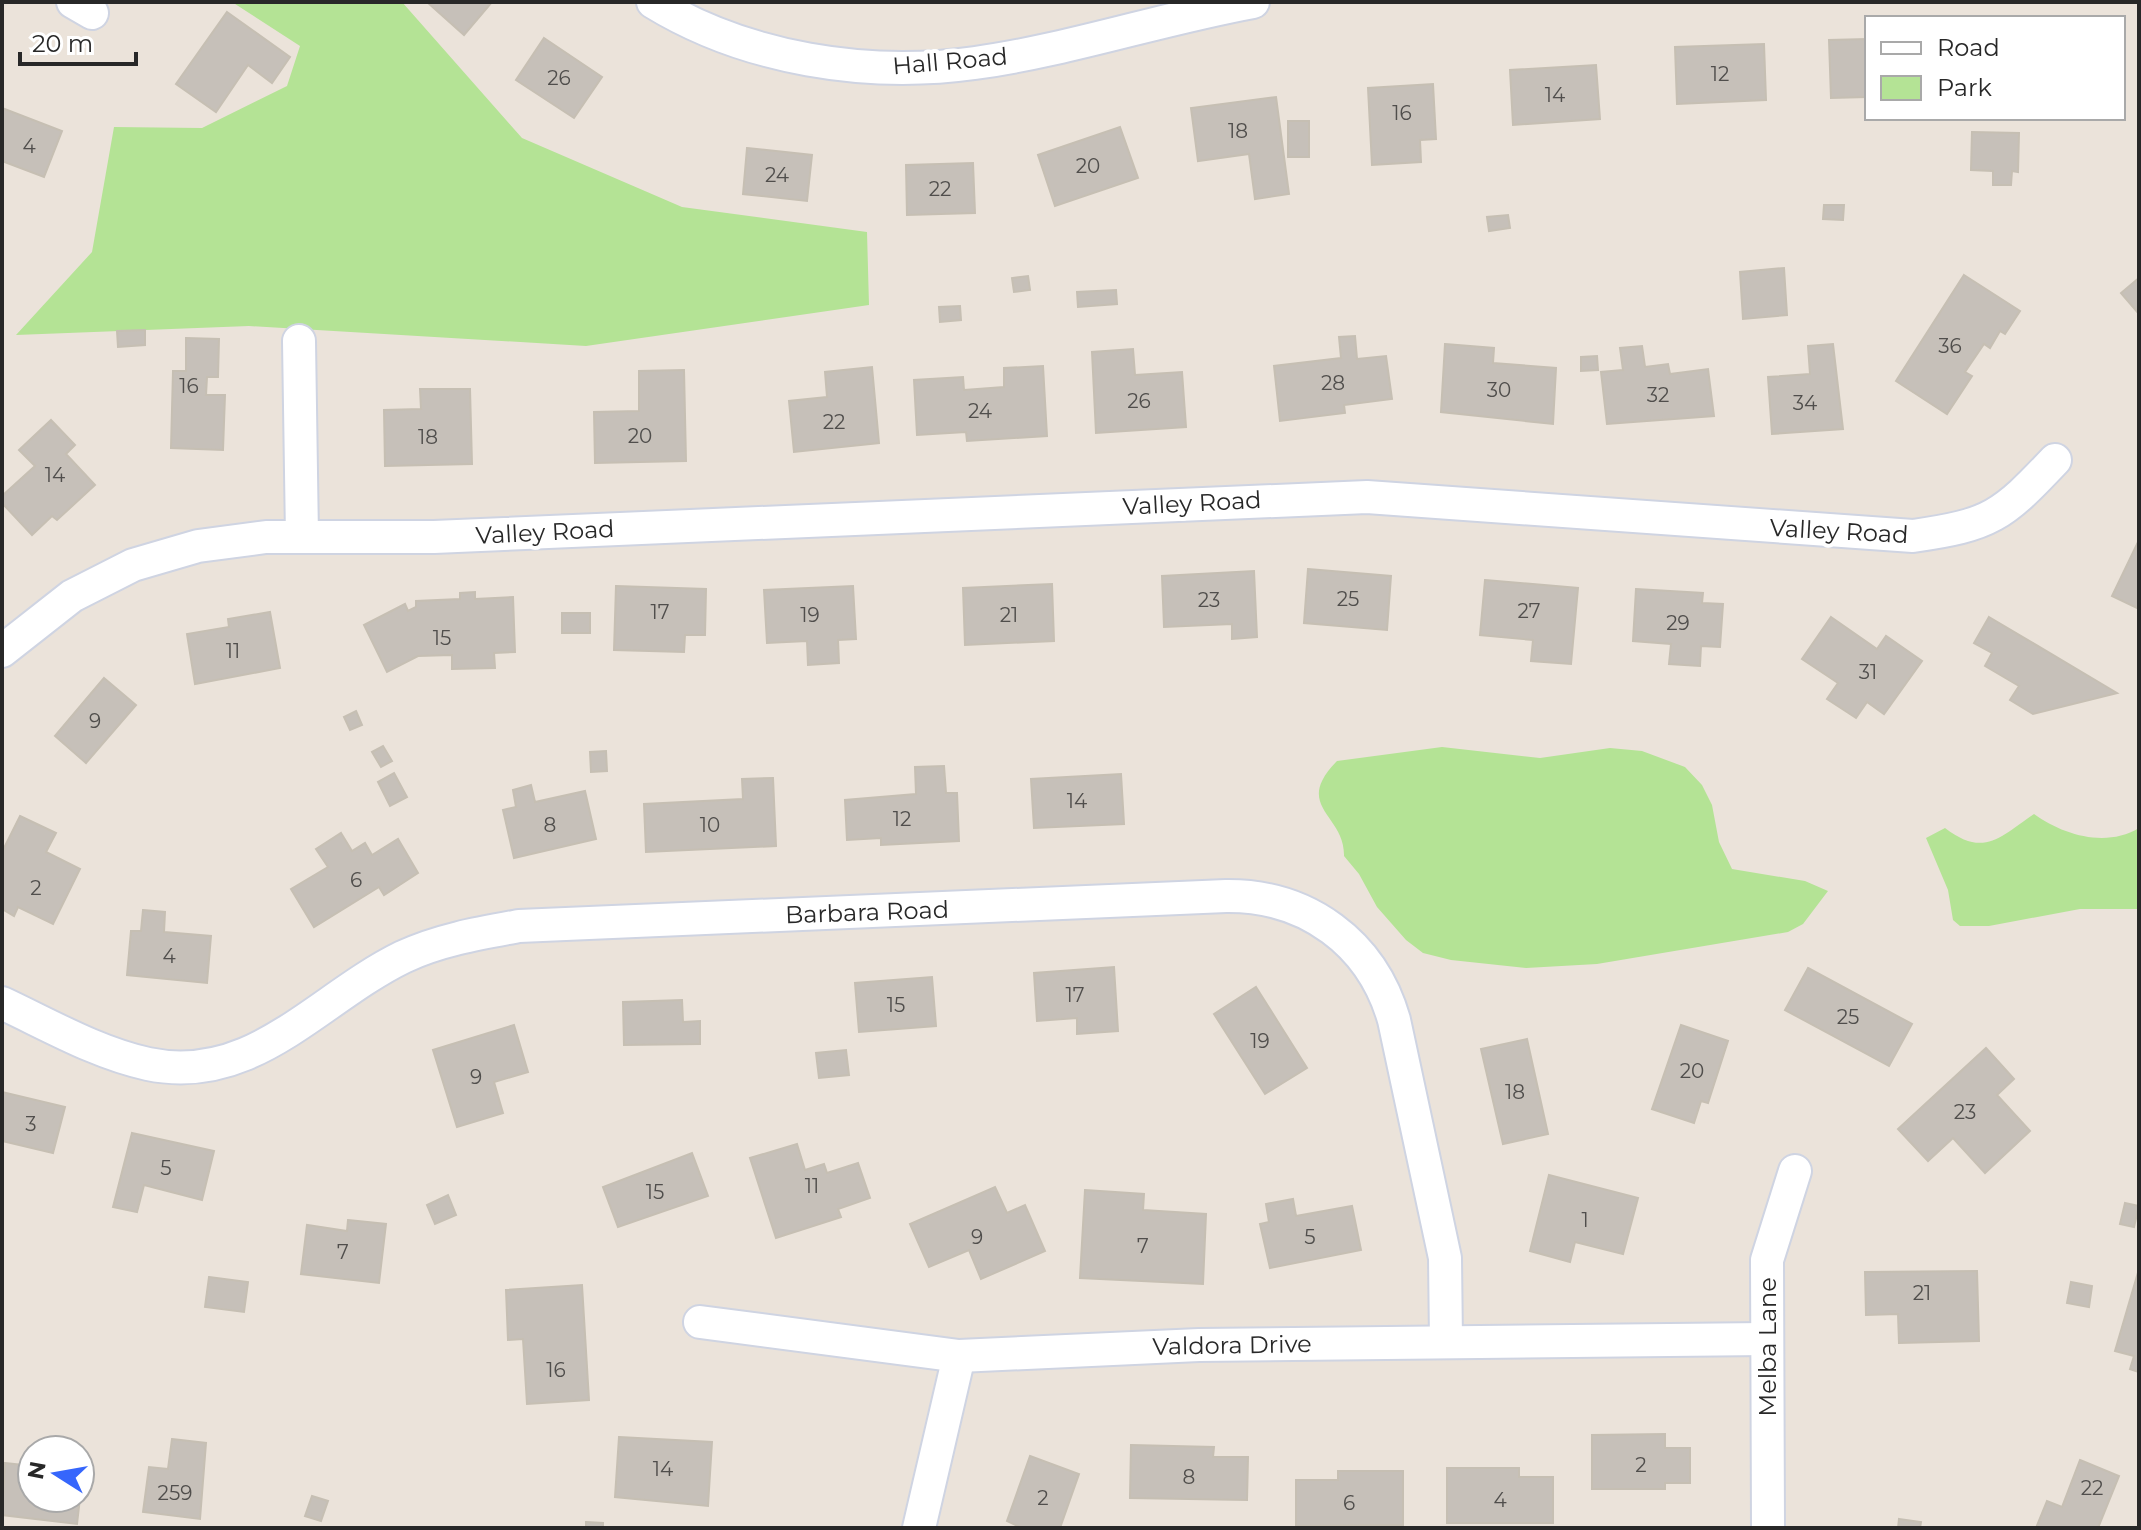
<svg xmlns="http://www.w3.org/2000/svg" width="2141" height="1530" font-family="Montserrat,sans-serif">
  <rect width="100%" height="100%" fill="#ebe3da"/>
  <g fill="#b4e395">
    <polygon points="232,2 402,2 522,138 682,207 867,232 869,305 586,346 249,326 16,335 92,252 114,127 202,128 287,86 300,46"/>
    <path d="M1442,747L1540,758L1610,748L1642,751L1685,767L1702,785L1712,805L1719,842L1732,869L1805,881L1828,891L1803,924L1788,932L1597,964L1526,968L1451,960L1423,953L1406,940L1377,907L1359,874L1344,856C1345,814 1292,807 1337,761Z"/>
    <path d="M2034,814C2063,835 2106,848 2139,828V909H2080L1989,926H1960L1953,920L1948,890L1926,838L1945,828C1984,858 2000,837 2034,814Z"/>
  </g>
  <g fill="#c6c0b9" stroke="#c6bfb3" stroke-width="2">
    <polygon points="427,2 492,2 464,35"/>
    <polygon points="227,12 290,57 272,83 248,65 216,112 176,84"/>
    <polygon points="544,38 602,77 574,118 516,80"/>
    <polygon points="1867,39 1867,97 1831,98 1829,40"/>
    <polygon points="1764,44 1766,100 1677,104 1675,47"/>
    <polygon points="1596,65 1600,119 1513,125 1510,70"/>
    <polygon points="1433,84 1436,139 1420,140 1421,162 1372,165 1368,88"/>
    <polygon points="1276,97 1289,194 1255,199 1249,154 1198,161 1191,108"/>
    <polygon points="2,108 62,131 44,177 2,161"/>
    <rect x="1882" y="118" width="30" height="2"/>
    <rect x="1288" y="121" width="21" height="36"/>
    <polygon points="1120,127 1138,178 1055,206 1038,155"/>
    <polygon points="1972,132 2019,133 2018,172 2012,171 2011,185 1993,185 1993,171 1971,170"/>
    <polygon points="747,148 812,155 807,201 743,194"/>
    <polygon points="973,163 975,213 907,215 906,165"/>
    <polygon points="1824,205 1844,205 1843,220 1823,219"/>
    <polygon points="1508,215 1510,228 1489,231 1487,217"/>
    <polygon points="1784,268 1787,315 1743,319 1740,272"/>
    <polygon points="1964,275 2020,311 2005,334 2000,331 1990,348 1984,344 1965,372 1972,376 1947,414 1896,381"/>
    <polygon points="1028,276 1030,290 1014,292 1012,278"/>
    <polygon points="2139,278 2139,314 2121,293"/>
    <polygon points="1116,290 1117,304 1078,307 1077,292"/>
    <polygon points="960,306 961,320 940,322 939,307"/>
    <polygon points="145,330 145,345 118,347 117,331"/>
    <polygon points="1355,336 1357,359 1386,356 1392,399 1344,405 1345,413 1280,421 1274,366 1341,358 1339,337"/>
    <polygon points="186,338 219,339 218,377 207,377 206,395 225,395 223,450 171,448 173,371 186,371"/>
    <polygon points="1445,344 1494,348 1493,363 1556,368 1553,424 1441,412"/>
    <polygon points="1833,344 1843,429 1772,434 1768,377 1810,374 1808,346"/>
    <polygon points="1642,346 1645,367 1668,364 1670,374 1708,369 1714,416 1607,424 1601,372 1623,370 1620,348"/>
    <polygon points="1133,349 1135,375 1182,372 1186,427 1096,433 1092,352"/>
    <polygon points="1597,356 1598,370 1581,371 1581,357"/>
    <polygon points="1043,366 1047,436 967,441 966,432 917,435 914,380 963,377 964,390 1004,387 1004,368"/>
    <polygon points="872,367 879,443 794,452 789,401 827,397 825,372"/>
    <polygon points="684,370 686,461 595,463 594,412 639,411 639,371"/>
    <polygon points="420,389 470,389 472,464 385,466 384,410 421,409"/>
    <polygon points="51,420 75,445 66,454 95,485 57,520 52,516 32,535 2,503 2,496 35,466 19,450"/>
    <polygon points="2139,540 2139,609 2112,596"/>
    <polygon points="1308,569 1391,576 1387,630 1304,623"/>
    <polygon points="1254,571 1257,637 1232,639 1232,624 1164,627 1162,576"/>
    <polygon points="1485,580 1578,588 1571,664 1531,661 1533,640 1480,635"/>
    <polygon points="1052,584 1054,641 965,645 963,588"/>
    <polygon points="616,586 706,589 705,635 685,635 684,652 614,650"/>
    <polygon points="853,586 856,639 838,640 839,663 808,665 807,641 767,643 764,590"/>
    <polygon points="1636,589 1703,593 1702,603 1723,604 1720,647 1701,646 1700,666 1669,664 1671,644 1633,641"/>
    <polygon points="475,592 475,599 513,597 515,652 494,653 495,668 452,669 452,655 418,656 387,672 364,625 405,604 408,611 416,607 416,601 460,599 460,593"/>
    <polygon points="270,612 280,668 195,684 187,634 229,627 228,619"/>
    <rect x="562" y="613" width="28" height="20"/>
    <polygon points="1831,617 1877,649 1886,636 1922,661 1884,714 1867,702 1856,718 1827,699 1838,683 1802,659"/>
    <polygon points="1989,617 2117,693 2033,714 2010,700 2019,686 1985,666 1992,653 1974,643"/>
    <polygon points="104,678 136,705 86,763 55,736"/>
    <polygon points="356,711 362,725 350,730 344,717"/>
    <polygon points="383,746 392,761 381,767 372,752"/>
    <polygon points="606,751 607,771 591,772 590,752"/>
    <polygon points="944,766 946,793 957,793 959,841 881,845 881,838 847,840 845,800 916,794 915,767"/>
    <polygon points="394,773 407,797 390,806 378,782"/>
    <polygon points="1121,774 1124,824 1034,828 1031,779"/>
    <polygon points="773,778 776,846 646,852 644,804 743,799 742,779"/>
    <polygon points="531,785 535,802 585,791 596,839 514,858 503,810 516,807 513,790"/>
    <polygon points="20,816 56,833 46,852 80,869 53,924 18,907 14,916 2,909 2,852"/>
    <polygon points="341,833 352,851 365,843 372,855 398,839 418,873 384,895 379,887 314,927 291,889 328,867 316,849"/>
    <polygon points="143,910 165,912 164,932 211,936 207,983 127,975 131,931 141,931"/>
    <polygon points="1114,967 1118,1031 1077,1034 1077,1018 1037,1021 1034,973"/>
    <polygon points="1808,968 1912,1024 1889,1066 1785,1010"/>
    <polygon points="932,977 936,1026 859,1032 855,983"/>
    <polygon points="1256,987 1307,1068 1265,1094 1214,1014"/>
    <polygon points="682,1000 683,1022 700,1021 700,1044 624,1045 623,1002"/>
    <polygon points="514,1025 528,1072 494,1082 503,1113 457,1127 433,1050"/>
    <polygon points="1681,1025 1728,1041 1708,1103 1701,1101 1694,1123 1652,1109"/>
    <polygon points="1527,1039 1548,1134 1503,1144 1481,1049"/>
    <polygon points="1986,1048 2014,1079 1997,1095 2030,1131 1985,1173 1953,1138 1928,1161 1898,1129"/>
    <polygon points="846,1050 849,1075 819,1078 816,1053"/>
    <polygon points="2,1092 65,1107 53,1153 2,1141"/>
    <polygon points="132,1133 214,1151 202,1200 144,1185 137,1212 113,1207"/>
    <polygon points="797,1144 805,1170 824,1164 827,1173 858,1163 870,1198 838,1209 841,1217 776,1238 750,1158"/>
    <polygon points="692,1153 708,1196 618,1227 603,1187"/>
    <polygon points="1549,1175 1638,1198 1623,1254 1575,1242 1570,1262 1530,1251"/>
    <polygon points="995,1187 1007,1213 1025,1205 1045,1251 981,1279 969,1250 929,1267 910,1224"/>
    <polygon points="1085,1190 1144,1194 1143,1210 1206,1214 1203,1284 1080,1278"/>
    <polygon points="448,1195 456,1215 435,1224 427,1205"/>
    <polygon points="1293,1199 1296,1216 1352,1206 1361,1250 1270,1268 1260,1224 1269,1222 1266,1204"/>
    <polygon points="2125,1203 2139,1206 2134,1227 2120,1224"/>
    <polygon points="348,1220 386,1224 379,1283 301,1274 307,1225 347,1231"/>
    <polygon points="2139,1269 2139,1372 2130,1369 2134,1356 2115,1351"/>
    <polygon points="1977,1271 1979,1341 1899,1343 1898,1314 1866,1315 1865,1272"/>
    <polygon points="209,1277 248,1282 244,1312 205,1307"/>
    <polygon points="2071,1282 2092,1286 2089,1307 2067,1303"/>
    <polygon points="582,1285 589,1400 527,1404 523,1339 508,1340 506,1290"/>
    <polygon points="1665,1434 1665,1448 1690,1448 1690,1483 1665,1483 1665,1489 1592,1489 1592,1435"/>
    <polygon points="619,1437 712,1442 708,1506 615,1497"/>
    <polygon points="172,1439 206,1443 200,1519 143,1512 149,1467 168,1469"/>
    <polygon points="1131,1445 1214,1447 1213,1457 1248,1457 1247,1500 1130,1498"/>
    <polygon points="1030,1456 1079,1474 1060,1528 1022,1528 1007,1521"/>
    <polygon points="2080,1460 2119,1476 2098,1528 2036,1528 2047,1501 2062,1507"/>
    <polygon points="5,1463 32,1466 32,1498 80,1498 80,1472 83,1472 77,1524 2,1515"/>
    <polygon points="1447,1468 1519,1468 1519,1477 1553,1477 1553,1523 1447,1523"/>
    <polygon points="1338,1471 1403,1471 1403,1525 1296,1526 1296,1480 1338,1480"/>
    <polygon points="312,1496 328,1501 321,1521 305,1516"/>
    <polygon points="1899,1519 1921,1522 1920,1528 1898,1528"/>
    <polygon points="586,1522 603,1523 603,1528 586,1528"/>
  </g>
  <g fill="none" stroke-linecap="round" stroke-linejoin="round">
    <g stroke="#cfd4e2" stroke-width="36">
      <g id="minor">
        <polyline points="73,2 92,13"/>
        <path d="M653,2C746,59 867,78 975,63C1069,50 1160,19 1253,2"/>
        <polyline points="299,341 302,537"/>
        <path d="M2,651L72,596L133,565L198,546L266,537H434L1367,497L1913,536C1991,525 2002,516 2055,460"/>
        <path d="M2,1003C49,1025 97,1053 148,1064C253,1086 317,999 403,957C439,940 480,933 519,926L1226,896C1307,895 1372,943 1394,1020L1445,1258L1446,1341"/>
        <polyline points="700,1322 959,1356 1199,1345 1766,1339"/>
        <polyline points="919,1528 959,1356"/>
        <polyline points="1768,1528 1767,1260 1795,1171"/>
      </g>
    </g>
    <use href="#minor" stroke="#fff" stroke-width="32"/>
  </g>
  <g text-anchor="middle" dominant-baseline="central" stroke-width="8" stroke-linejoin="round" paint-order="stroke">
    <g font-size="20" fill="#504e4c">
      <text x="1720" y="74">12</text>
      <text x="559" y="78">26</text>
      <text x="1555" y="95">14</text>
      <text x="1402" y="113">16</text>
      <text x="1238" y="131">18</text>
      <text x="29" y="146">4</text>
      <text x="1088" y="166">20</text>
      <text x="777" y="175">24</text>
      <text x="940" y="189">22</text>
      <text x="1950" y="346">36</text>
      <text x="1333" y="383">28</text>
      <text x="189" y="386">16</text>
      <text x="1499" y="390">30</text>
      <text x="1658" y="395">32</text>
      <text x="1139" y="401">26</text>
      <text x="1805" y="403">34</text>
      <text x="980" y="411">24</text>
      <text x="834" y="422">22</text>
      <text x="640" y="436">20</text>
      <text x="428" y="437">18</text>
      <text x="55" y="475">14</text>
      <text x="1348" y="599">25</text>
      <text x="1209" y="600">23</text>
      <text x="1529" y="611">27</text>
      <text x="660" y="612">17</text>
      <text x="810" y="615">19</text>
      <text x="1009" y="615">21</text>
      <text x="1678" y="623">29</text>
      <text x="442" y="638">15</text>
      <text x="233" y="651">11</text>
      <text x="1868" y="672">31</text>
      <text x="95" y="721">9</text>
      <text x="1077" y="801">14</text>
      <text x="902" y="819">12</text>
      <text x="550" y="825">8</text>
      <text x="710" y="825">10</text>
      <text x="356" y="880">6</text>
      <text x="36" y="888">2</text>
      <text x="169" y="956">4</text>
      <text x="1075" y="995">17</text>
      <text x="896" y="1005">15</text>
      <text x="1848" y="1017">25</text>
      <text x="1260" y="1041">19</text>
      <text x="1692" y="1071">20</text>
      <text x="476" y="1077">9</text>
      <text x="1515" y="1092">18</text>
      <text x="1965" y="1112">23</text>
      <text x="31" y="1124">3</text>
      <text x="166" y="1168">5</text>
      <text x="812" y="1186">11</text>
      <text x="655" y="1192">15</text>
      <text x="1585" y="1220">1</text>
      <text x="977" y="1237">9</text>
      <text x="1310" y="1237">5</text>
      <text x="1143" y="1246">7</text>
      <text x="343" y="1252">7</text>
      <text x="1922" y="1293">21</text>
      <text x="556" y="1370">16</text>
      <text x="1641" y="1465">2</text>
      <text x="663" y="1469">14</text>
      <text x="1189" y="1477">8</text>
      <text x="2092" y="1488">22</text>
      <text x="175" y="1493">259</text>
      <text x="1043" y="1498">2</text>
      <text x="1500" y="1500">4</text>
      <text x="1349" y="1503">6</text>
    </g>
    <g font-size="24" fill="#282828" stroke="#fff">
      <text transform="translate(950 61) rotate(-5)">Hall Road</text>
      <text transform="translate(1192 503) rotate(-3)">Valley Road</text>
      <text transform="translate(1839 531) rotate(3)">Valley Road</text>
      <text transform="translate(545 532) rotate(-3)">Valley Road</text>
      <text transform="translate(867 912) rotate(-2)">Barbara Road</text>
      <text transform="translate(1232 1345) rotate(-1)">Valdora Drive</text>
      <text transform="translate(1767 1347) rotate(-90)">Melba Lane</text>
    </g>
  </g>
  <rect width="2141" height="1530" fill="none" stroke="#282828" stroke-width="8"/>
  <rect x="1865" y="16" width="260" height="104" fill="#ffffff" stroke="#a9a9a9" stroke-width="2"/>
  <rect x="1881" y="42" width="40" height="12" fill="#ffffff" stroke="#a9a9a9" stroke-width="2"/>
  <text x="1937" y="56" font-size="24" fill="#282828">Road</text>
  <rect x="1881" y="76" width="40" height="24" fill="#b4e395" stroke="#a9a9a9" stroke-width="2"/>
  <text x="1937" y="96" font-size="24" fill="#282828">Park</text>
  <g transform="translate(56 1474) rotate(281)"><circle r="38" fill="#ffffff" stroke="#a9a9a9" stroke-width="2"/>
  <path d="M0-6L14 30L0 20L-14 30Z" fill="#3666fc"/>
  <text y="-12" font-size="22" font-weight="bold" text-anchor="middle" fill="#282828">N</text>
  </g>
  <path d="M20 52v12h116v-12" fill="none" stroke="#282828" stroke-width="4"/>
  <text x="32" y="52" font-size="24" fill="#282828" stroke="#ffffff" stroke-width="6" paint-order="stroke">20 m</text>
</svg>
